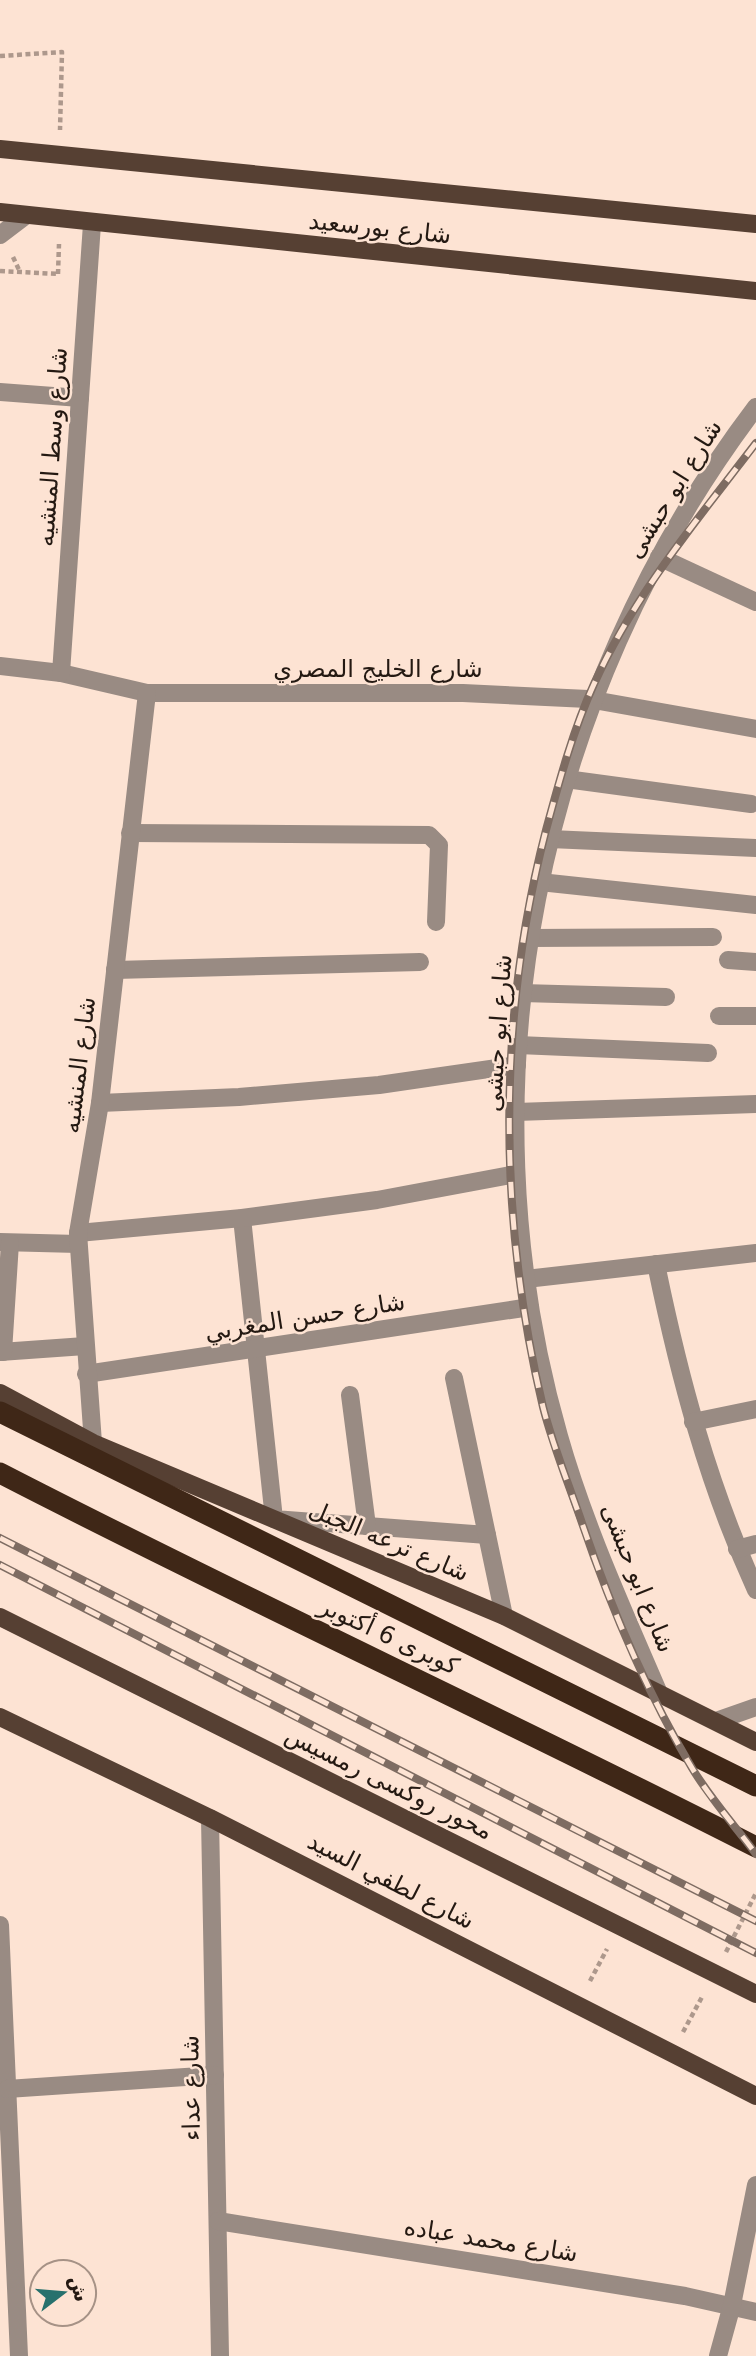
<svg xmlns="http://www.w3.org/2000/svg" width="756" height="2356" font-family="'DejaVu Sans','Noto Sans Arabic',sans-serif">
  <rect width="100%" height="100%" fill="#fde3d3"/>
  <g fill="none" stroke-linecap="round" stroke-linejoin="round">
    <g stroke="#ad988c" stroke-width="4.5" stroke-dasharray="5 3.5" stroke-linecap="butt">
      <polyline points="0,56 62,52 60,130"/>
      <polyline points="13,257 20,272"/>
      <polyline points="0,271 59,274"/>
      <polyline points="58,274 59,244"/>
      <polyline points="726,1952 756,1893"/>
      <polyline points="590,1981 607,1949"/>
      <polyline points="683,2032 702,1997"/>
    </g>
    <g stroke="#998b83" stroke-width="18">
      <polyline points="0,235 25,216"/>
      <polyline points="0,392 80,398"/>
      <polyline points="659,557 756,602"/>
      <polyline points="0,666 61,673 147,693 463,693 588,699 756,729"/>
      <polyline points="61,673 92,224"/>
      <polyline points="566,779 751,804"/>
      <polyline points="130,833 429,835 439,845 436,922"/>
      <polyline points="550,839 756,848"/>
      <polyline points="540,882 756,905"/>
      <polyline points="530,938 713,937"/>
      <polyline points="728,960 756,962"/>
      <polyline points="115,970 420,962"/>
      <polyline points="522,993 666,997"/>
      <polyline points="719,1016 756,1016"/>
      <polyline points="518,1045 708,1053"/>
      <polyline points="100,1103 239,1097 379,1085 517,1065"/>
      <polyline points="516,1112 756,1104"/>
      <polyline points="242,1218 274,1519 487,1535"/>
      <polyline points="78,1233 242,1218 377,1200 516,1174"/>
      <polyline points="0,1242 78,1244"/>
      <path d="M656,1264C679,1376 708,1485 756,1590"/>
      <polyline points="526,1279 756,1253"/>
      <polyline points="0,1352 85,1346"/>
      <polyline points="3,1352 10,1243"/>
      <polyline points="86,1374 530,1307"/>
      <polyline points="454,1378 504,1616"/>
      <polyline points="350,1395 367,1526"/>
      <polyline points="693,1422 756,1409"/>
      <polyline points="93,1443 78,1233 100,1103 147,693"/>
      <polyline points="737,1549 756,1544"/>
      <path d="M658,1691C622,1607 584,1524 559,1436C458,1085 536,697 756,407"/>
      <polyline points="716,1721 756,1707"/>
      <polyline points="210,1818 220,2356"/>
      <polyline points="0,1925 19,2356"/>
      <polyline points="7,2089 215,2075"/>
      <polyline points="218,2221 685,2296 756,2312"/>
      <polyline points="718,2356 732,2305 756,2185"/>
    </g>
    <g stroke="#564033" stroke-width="18">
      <polyline points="0,149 756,224"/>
      <polyline points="0,212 756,291"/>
      <polyline points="0,1393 93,1443 504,1616 756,1742"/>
      <polyline points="0,1617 756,1994"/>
      <polyline points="0,1717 210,1818 756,2096"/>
    </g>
    <g stroke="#3f2717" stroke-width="21">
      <polyline points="0,1412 756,1786"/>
      <path d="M0,1473C250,1602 505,1719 756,1847"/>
    </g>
    <g stroke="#7e6c62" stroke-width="8">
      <g id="rail">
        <path d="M756,443C697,520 634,595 594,684C573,730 559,782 546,830C497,1019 498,1218 543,1407C553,1446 569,1485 582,1523C611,1608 646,1691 692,1768C710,1798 735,1826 756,1854"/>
        <polyline points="0,1538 756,1921"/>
        <polyline points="0,1565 756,1953"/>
      </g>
    </g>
    <use href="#rail" stroke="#fde3d3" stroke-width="5" stroke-dasharray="16" stroke-linecap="butt"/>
  </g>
  <g text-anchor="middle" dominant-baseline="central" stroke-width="5" stroke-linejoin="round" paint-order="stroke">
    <g font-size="24" fill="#241912" stroke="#fde3d3">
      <text transform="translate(380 228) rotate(6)">شارع بورسعيد</text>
      <text transform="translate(52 447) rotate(-86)">شارع وسط المنشيه</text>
      <text transform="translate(674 489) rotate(-58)">شارع ابو حبشى</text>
      <text x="378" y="669">شارع الخليج المصري</text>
      <text transform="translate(498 1033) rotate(-86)">شارع ابو حبشى</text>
      <text transform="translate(79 1065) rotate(-83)">شارع المنشيه</text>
      <text transform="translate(305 1317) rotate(-9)">شارع حسن المغربي</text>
      <text transform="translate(389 1541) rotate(23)">شارع ترعه الجبل</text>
      <text transform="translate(638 1578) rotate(68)">شارع ابو حبشى</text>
      <text transform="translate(389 1636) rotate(25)">كوبرى 6 أكتوبر</text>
      <text transform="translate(389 1783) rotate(26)">محور روكسى رمسيس</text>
      <text transform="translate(391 1881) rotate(27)">شارع لطفي السيد</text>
      <text transform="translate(191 2088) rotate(-91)">شارع عداء</text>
      <text transform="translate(491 2240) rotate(9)">شارع محمد عباده</text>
    </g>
  </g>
  <g transform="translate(63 2293) rotate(74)"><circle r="33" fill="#fde3d3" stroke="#a69286" stroke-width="2"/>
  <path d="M0-5L12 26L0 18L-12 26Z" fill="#27716d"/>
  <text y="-10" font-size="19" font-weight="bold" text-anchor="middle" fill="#241912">ش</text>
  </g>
</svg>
